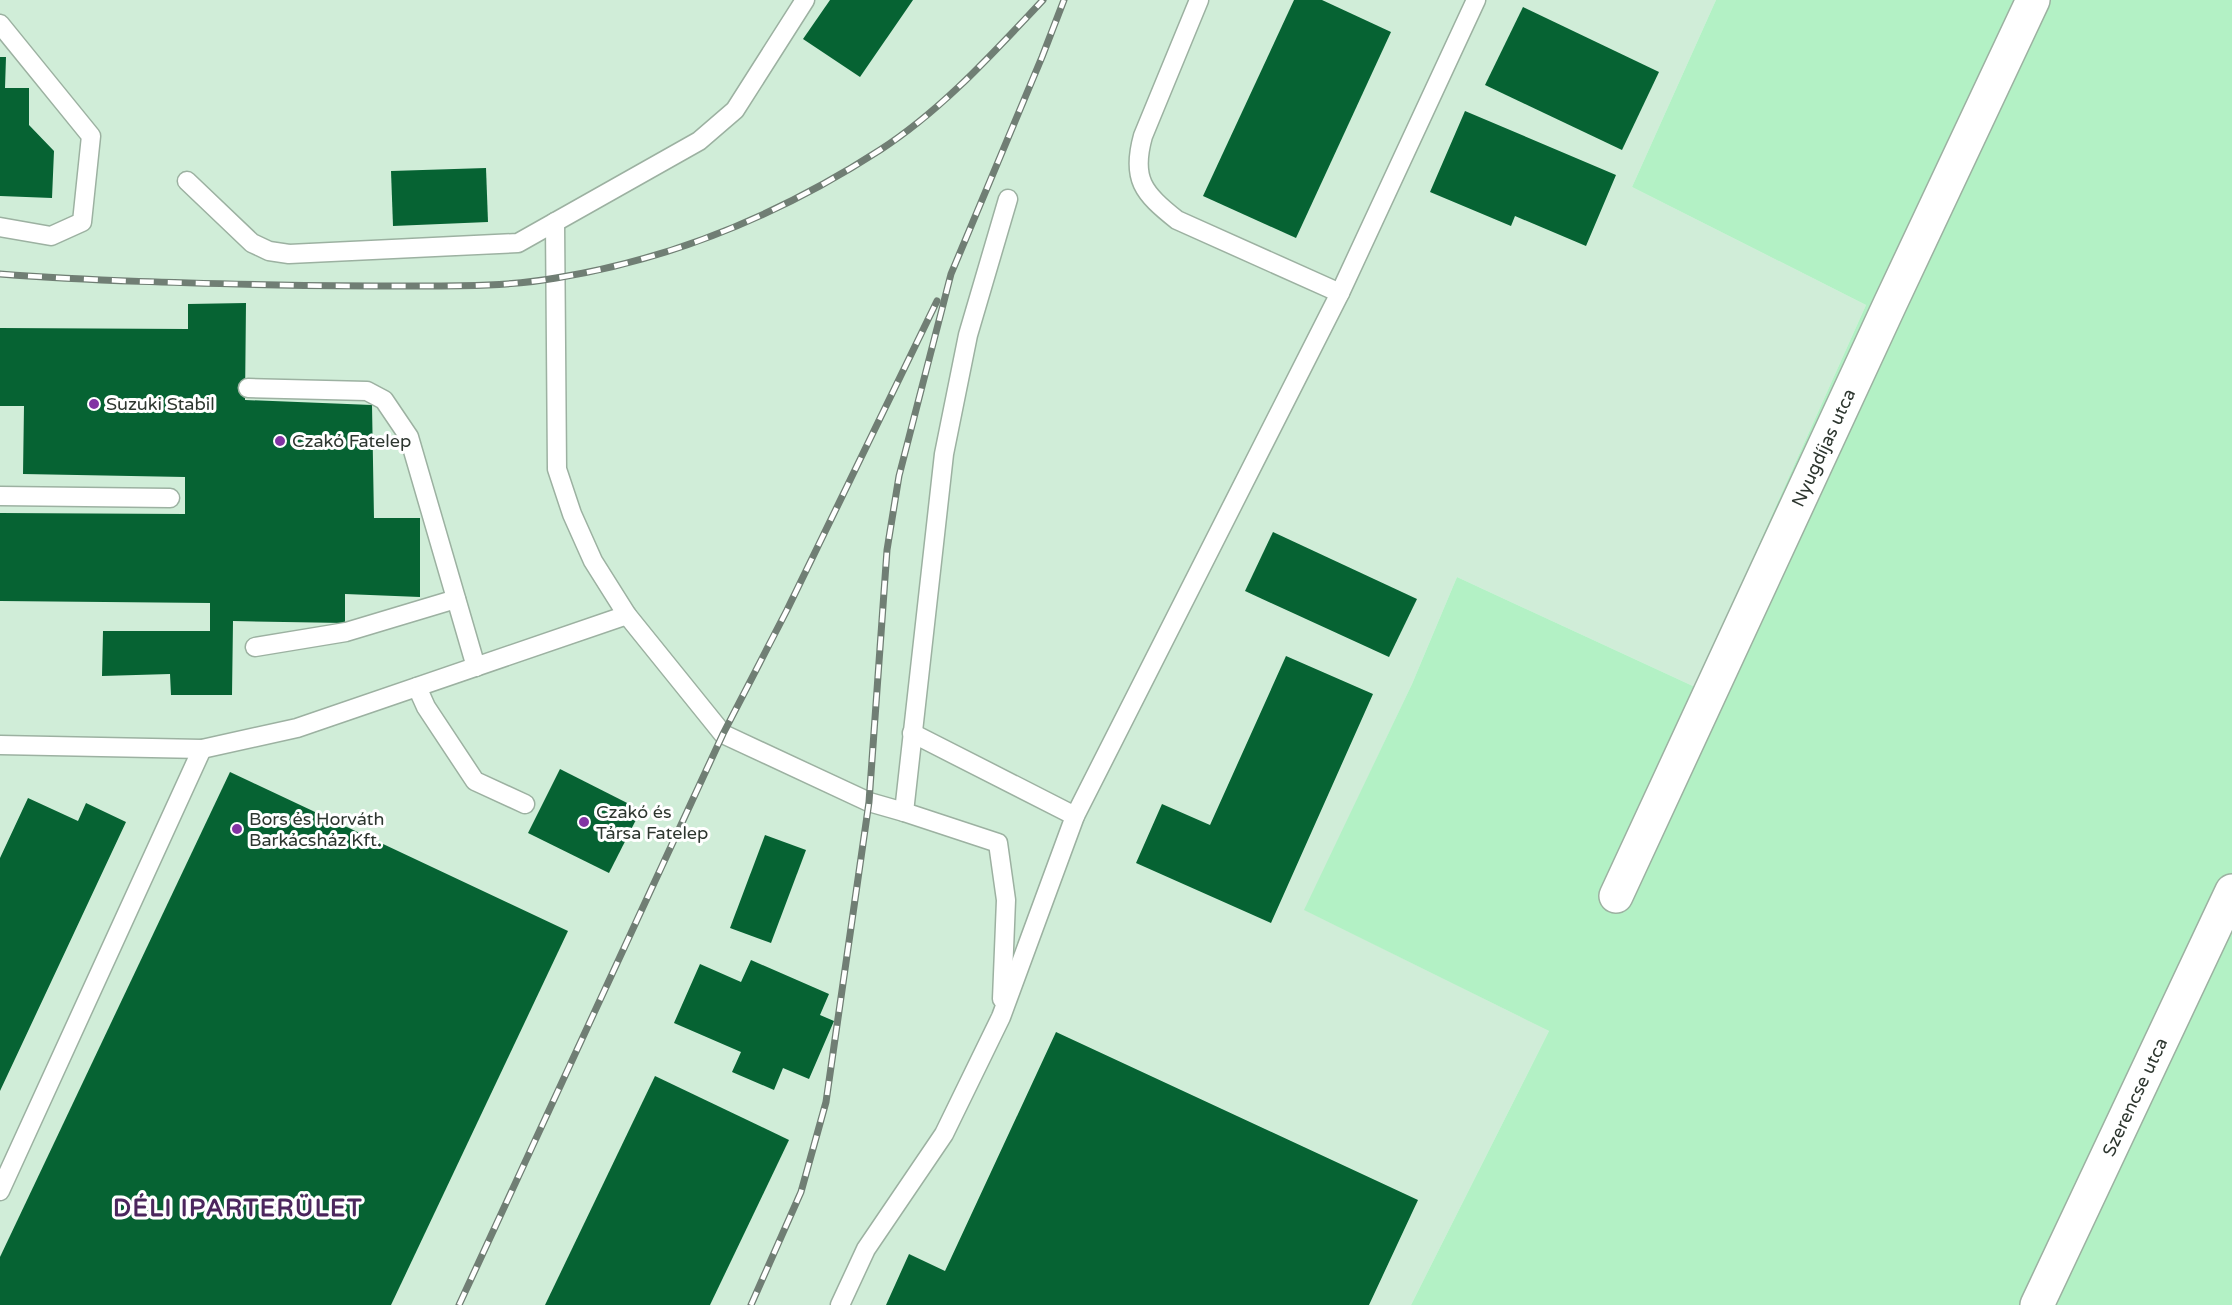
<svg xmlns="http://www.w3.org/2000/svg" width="2232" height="1305" font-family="'Varela Round',sans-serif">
  <rect width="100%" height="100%" fill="#e1f8e7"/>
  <polygon fill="#d0edd8" points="0,0 1716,0 1632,187 1866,305 1695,687 1457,577 1412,684 1305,910 1549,1031 1411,1305 0,1305"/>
  <polygon fill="#b3f1c5" points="1716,0 2232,0 2232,1305 1411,1305 1549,1031 1304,910 1412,684 1457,577 1695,687 1866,305 1632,187"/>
  <g fill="#066333">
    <polygon points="830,0 913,0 860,77 803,39"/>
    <polygon points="1294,0 1322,0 1391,32 1296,238 1203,196"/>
    <polygon points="1523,7 1659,72 1622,150 1485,85"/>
    <polygon points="0,57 6,57 5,88 29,88 29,125 54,151 52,198 0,196"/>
    <polygon points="1465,111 1616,175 1586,246 1515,216 1511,226 1430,192"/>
    <polygon points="486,168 488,222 393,226 391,171"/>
    <polygon points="246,303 245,400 372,405 374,518 420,518 420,597 345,594 345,623 233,621 232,695 171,695 170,674 102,676 103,631 210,631 210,603 0,601 0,513 185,514 185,477 23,474 24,406 0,406 0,328 188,329 188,304"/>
    <polygon points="1273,532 1417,599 1389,657 1245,591"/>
    <polygon points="1286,656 1373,694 1271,923 1136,863 1162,804 1210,825"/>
    <polygon points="560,769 641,810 609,873 528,833"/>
    <polygon points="230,772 568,931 391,1305 0,1305 0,1257"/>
    <polygon points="28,798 78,821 86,803 126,822 0,1091 0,858"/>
    <polygon points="765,835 806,850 771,943 730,928"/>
    <polygon points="751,960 829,994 820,1015 834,1021 809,1079 783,1068 774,1090 732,1072 741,1052 674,1023 700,964 741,982"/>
    <polygon points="1056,1032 1418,1200 1369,1305 886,1305 909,1254 945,1271"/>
    <polygon points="655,1076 789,1140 710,1305 545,1305"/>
  </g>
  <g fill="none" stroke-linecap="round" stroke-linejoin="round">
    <g stroke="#9cb1a1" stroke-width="21">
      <g id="service">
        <path d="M1199,0L1143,136C1131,179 1143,193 1177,220L1340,293"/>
        <polyline points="0,24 91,136 82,222 51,236 0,227"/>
        <polyline points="187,181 252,243 269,251 289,254 518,243 699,141 735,110 805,0"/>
        <polyline points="555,222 557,469 572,514 593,561 627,615 723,734 869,802 904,812 998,843 1006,900 1002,999"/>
        <polyline points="248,388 367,391 384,400 409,437 476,667"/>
        <polyline points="0,496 170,498"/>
        <polyline points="255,647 346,632 456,599"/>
        <polyline points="417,687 426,707 475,781 525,804"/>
        <polyline points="912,733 1075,816"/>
        <polyline points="0,745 202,749 297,728 627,615"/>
        <polyline points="904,812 944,454 968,335 1008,199"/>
        <polyline points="0,1191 202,749"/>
        <polyline points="840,1305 866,1249 944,1134 1001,1017 1075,816 1340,293 1476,0"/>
      </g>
    </g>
    <g stroke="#9cb1a1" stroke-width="36">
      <g id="minor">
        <path id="s1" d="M1616,896L1890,304L2033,0"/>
        <path id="s2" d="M2037,1305L2232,891"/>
      </g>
    </g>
    <use href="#service" stroke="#fff" stroke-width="18"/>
    <use href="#minor" stroke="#fff" stroke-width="33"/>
    <g stroke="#707e74" stroke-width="7">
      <g id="rail">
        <path d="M0,274C93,281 185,283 278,285C325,286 372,286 420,286C465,286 511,286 556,278C673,259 781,214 880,150C942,110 993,53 1043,0"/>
        <polyline points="459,1305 723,734 787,610 937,301"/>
        <polyline points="751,1305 801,1192 826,1102 869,802 887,550 899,476 951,274 1042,57 1064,0"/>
      </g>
    </g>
    <use href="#rail" stroke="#fff" stroke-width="4.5" stroke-dasharray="14" stroke-linecap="butt"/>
  </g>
  <g fill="#8233a3" stroke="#fff" stroke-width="2">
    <circle cx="94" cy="404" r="6"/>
    <circle cx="280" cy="441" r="6"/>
    <circle cx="584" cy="822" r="6"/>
    <circle cx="237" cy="829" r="6"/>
  </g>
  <g text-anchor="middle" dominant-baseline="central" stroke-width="6" stroke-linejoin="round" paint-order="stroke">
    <g font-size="18" fill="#2d362f" stroke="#fff" text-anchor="start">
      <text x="106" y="404">Suzuki Stabil</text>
      <text x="292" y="441">Czakó Fatelep</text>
      <text x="596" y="812">Czakó és<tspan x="596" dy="21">Társa Fatelep</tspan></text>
      <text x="249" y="819">Bors és Horváth<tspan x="249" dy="21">Barkácsház Kft.</tspan></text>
    </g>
    <g font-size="18" fill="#2d362f" stroke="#fff">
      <text stroke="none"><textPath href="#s1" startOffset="494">Nyugdíjas utca</textPath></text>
      <text stroke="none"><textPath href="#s2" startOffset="230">Szerencse utca</textPath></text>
    </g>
    <g font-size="24" font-weight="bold" letter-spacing="1.5" fill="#4c265d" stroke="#fff">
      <text x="238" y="1208">DÉLI IPARTERÜLET</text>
    </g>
  </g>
</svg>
